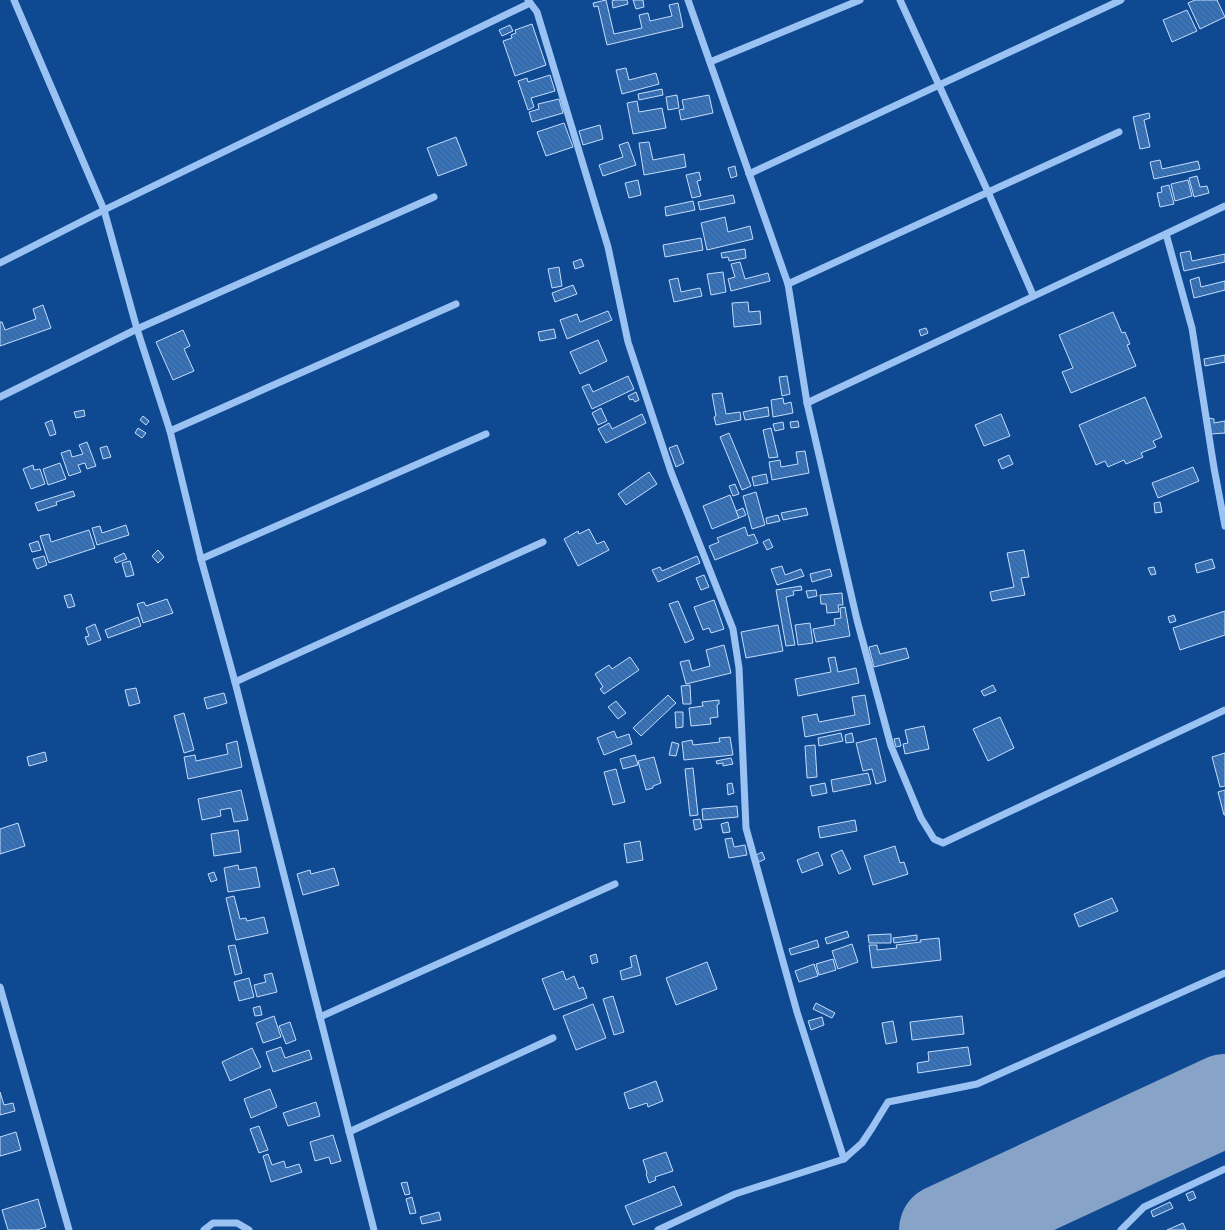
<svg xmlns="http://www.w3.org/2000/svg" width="1225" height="1230" font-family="Ubuntu,sans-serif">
  <defs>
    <pattern id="building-back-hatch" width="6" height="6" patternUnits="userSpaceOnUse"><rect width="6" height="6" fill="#3773bb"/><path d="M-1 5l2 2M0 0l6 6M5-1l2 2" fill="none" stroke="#435e7e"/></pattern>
  </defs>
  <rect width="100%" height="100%" fill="#0f4992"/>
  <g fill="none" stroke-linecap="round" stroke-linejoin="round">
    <polyline stroke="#87a4c8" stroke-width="92" points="945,1230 1225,1100"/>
  </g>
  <g fill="url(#building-back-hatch)" stroke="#c2ddfe">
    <polygon points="606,0 614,34 642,28 639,15 648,13 650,21 672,16 669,5 678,3 683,27 607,45 598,6 594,7 593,3"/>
    <polygon points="615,0 627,0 628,4 613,8 612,1"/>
    <polygon points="633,0 643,0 644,7 636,9"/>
    <polygon points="1195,0 1217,0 1225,17 1200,29 1188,3"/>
    <polygon points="1187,10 1197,31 1172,42 1163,20"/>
    <polygon points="532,24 546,65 515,76 503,41 512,38 511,35 516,33 515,30"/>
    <polygon points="510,25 513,31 502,36 499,30"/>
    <polygon points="626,68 629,80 656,73 659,84 622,94 616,70"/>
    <polygon points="550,75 555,91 531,98 534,107 528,110 518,81 527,78 528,82"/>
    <polygon points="662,89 663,95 639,100 638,94"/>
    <polygon points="677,95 679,108 668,110 666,97"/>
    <polygon points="709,95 713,113 681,120 679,110 684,109 682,100"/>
    <polygon points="559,99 563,113 532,122 529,112 539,109 538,104"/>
    <polygon points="637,101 639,112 662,108 666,128 633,134 627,103"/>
    <polygon points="1149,113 1150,118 1144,120 1150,147 1140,149 1133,117"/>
    <polygon points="564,123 573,147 546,156 537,132"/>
    <polygon points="600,125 603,139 583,145 579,131"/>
    <polygon points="456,137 467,165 438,176 427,148"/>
    <polygon points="628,142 636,165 603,176 599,165 623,157 619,145"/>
    <polygon points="649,142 653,160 684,154 686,167 644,175 639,143"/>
    <polygon points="1160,160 1162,169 1198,161 1200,169 1154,179 1150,162"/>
    <polygon points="735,166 737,176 731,178 728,168"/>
    <polygon points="699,172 701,180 697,181 701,196 692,198 686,175"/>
    <polygon points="1197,176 1200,187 1207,186 1209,193 1194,197 1189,178"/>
    <polygon points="638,180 641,195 629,198 625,183"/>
    <polygon points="1188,180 1192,196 1175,201 1171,184"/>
    <polygon points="1169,185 1174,204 1160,207 1157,193 1162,192 1161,187"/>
    <polygon points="733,195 735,203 700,210 698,202"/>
    <polygon points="693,201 695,210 666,216 665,207"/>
    <polygon points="725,217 728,232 750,226 753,239 707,250 701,223"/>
    <polygon points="701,238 703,250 665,257 663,245"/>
    <polygon points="745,249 746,258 729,261 728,257 722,258 721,253"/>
    <polygon points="1190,251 1192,261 1225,254 1225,262 1184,271 1180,253"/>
    <polygon points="581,259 584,266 575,269 573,262"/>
    <polygon points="740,262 745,279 768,273 770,281 731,291 728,279 735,277 731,264"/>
    <polygon points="559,267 562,286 552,288 548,269"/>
    <polygon points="723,272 726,292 711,295 707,274"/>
    <polygon points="1199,277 1201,287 1225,281 1225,290 1194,298 1190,280"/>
    <polygon points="678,278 681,292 700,288 702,296 674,302 669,280"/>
    <polygon points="573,285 577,294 555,302 552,293"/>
    <polygon points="748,302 749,312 760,311 761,324 734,327 732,303"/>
    <polygon points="43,305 51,328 0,346 0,322 2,322 5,330 36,319 33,309"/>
    <polygon points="608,311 612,320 567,339 560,320 577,314 580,322"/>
    <polygon points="1113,312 1122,333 1125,332 1130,344 1127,345 1136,366 1071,393 1062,372 1073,368 1059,335"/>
    <polygon points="926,328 928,333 921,336 919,330"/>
    <polygon points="554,329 556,338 540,341 538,332"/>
    <polygon points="183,330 190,346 184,349 194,371 173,380 156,342"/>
    <polygon points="598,340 607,361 580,374 570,352"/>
    <polygon points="1225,355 1225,362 1205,366 1204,359"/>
    <polygon points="628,376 634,389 592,409 582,387 589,384 593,392"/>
    <polygon points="787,376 790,394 782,396 779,377"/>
    <polygon points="636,392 639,400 635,402 633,399 630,400 628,396"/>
    <polygon points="722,393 726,414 740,412 741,420 716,425 714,417 716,416 712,394"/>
    <polygon points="1145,397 1162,437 1153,441 1156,447 1141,453 1143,457 1126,464 1124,460 1108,467 1105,461 1096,465 1079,425"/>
    <polygon points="783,398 784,404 791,402 793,413 773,417 771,400"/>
    <polygon points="768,407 769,416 745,420 743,412"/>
    <polygon points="601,408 607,421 598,425 592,413"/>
    <polygon points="84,410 85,416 76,418 74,412"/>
    <polygon points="642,414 646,423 606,443 598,429 609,423 612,429"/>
    <polygon points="1001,414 1010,436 984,446 975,425"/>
    <polygon points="143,416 149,421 146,425 140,420"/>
    <polygon points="1209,418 1214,419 1214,423 1225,421 1225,433 1211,434"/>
    <polygon points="52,420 56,434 50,436 45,423"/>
    <polygon points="798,421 799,427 791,428 790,422"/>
    <polygon points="783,422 784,429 775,431 773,424"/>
    <polygon points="138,428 146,433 142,438 135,433"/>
    <polygon points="771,428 778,457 769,458 763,430"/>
    <polygon points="729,433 751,486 742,490 720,437"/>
    <polygon points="87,442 96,466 87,469 85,463 78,465 81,472 69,476 61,453 70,450 72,457 83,454 79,445"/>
    <polygon points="677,445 684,463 676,467 669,448"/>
    <polygon points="107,446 111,457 103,459 100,448"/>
    <polygon points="805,451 809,473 772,480 769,462 780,460 781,467 798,464 796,452"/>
    <polygon points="1009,455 1013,464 1002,469 998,460"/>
    <polygon points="60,463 66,479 48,485 43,469"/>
    <polygon points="33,465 34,470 40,469 45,484 31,489 23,469"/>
    <polygon points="1193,467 1199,481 1158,498 1152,483"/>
    <polygon points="649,472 657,484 626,505 618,494"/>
    <polygon points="766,474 768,483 754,486 752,477"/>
    <polygon points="735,484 739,494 733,496 729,486"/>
    <polygon points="73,491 75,496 56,502 57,505 38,511 35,503"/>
    <polygon points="756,492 765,525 752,529 743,496"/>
    <polygon points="730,495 739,518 712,529 703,506"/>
    <polygon points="1160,502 1162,512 1155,513 1154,503"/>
    <polygon points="743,508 746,515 739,518 736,511"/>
    <polygon points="806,508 808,515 783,520 781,513"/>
    <polygon points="778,515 780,521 767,524 766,518"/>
    <polygon points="126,525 129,535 97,545 92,528 100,526 102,533"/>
    <polygon points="745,527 748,536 754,534 758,543 715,560 709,546 719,542 717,538"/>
    <polygon points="589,529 597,544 604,541 609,550 578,566 564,539 578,531 579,534"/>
    <polygon points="89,530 95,548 49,563 40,536 49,534 51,542"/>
    <polygon points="769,539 773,547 767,550 763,542"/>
    <polygon points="38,541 41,550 32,552 29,544"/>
    <polygon points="158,550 164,557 158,563 152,556"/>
    <polygon points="1024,550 1029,577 1021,578 1025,595 992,601 990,592 1014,587 1007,553"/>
    <polygon points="124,553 127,559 116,563 114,558"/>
    <polygon points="44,556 47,565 37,569 33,559"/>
    <polygon points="697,556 700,563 658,582 652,570 660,567 662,571"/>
    <polygon points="1212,559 1215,568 1197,573 1195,564"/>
    <polygon points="130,561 134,575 126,577 122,563"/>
    <polygon points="782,566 785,575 801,569 804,576 777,585 771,569"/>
    <polygon points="1154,567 1156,574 1151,575 1148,568"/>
    <polygon points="830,569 832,576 812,582 810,574"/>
    <polygon points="704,575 709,587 701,590 696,578"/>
    <polygon points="801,586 802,590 793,591 794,595 786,597 795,645 786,646 776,590"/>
    <polygon points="816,590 817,596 808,598 806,591"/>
    <polygon points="842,593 843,605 838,605 839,612 827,613 826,604 821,604 820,595"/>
    <polygon points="71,594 75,606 68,608 64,596"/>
    <polygon points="167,599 173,613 143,623 137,604 144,602 146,606"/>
    <polygon points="714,600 724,629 711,633 709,628 703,630 694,607"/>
    <polygon points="678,601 694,639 685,643 669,604"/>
    <polygon points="845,607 850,636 816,642 813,629 835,625 834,619 841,618 840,608"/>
    <polygon points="1225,611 1225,635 1180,650 1173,628"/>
    <polygon points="1174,615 1176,621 1170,623 1168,617"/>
    <polygon points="138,617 141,626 108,638 105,630"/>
    <polygon points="810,623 813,643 798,645 795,625"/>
    <polygon points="95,624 101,640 88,645 85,637 89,636 86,628"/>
    <polygon points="778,625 783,651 746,658 741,632"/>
    <polygon points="724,645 731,673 686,684 680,662 689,660 692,671 710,666 706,650"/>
    <polygon points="877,645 880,654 906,648 909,658 874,667 869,647"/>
    <polygon points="630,657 639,670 604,694 600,689 603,687 595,674 609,665 612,669"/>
    <polygon points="835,657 838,672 856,668 859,683 798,696 795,679 831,672 828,658"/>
    <polygon points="690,685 691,704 683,704 681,686"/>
    <polygon points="993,685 996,691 984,696 981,691"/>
    <polygon points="136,688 140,703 129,706 125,690"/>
    <polygon points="224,693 227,703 207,709 204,698"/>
    <polygon points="668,695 676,703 641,736 633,728"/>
    <polygon points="865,695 870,724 805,737 802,717 817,714 819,722 855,715 852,697"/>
    <polygon points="719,700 719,704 717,705 718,717 710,718 711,724 691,726 689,708 703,706 702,702"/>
    <polygon points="616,701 626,713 618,719 608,707"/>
    <polygon points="675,712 683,712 683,727 676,728"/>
    <polygon points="184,713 194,750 184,753 174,716"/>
    <polygon points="1000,717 1014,748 988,761 973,729"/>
    <polygon points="924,726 929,749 905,754 903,744 908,743 905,730"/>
    <polygon points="614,731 617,738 629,734 632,744 604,755 597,738"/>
    <polygon points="841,733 843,741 819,746 818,738"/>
    <polygon points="852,733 854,742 846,743 845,735"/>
    <polygon points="730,737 733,755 684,760 682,742 692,740 693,745 720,742 719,738"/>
    <polygon points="876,738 886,781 876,784 872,769 863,771 856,743"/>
    <polygon points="899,738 901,746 896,747 894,739"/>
    <polygon points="237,741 242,767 188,779 184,757 195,755 196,761 228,754 226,744"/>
    <polygon points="672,742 679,744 676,756 669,755"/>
    <polygon points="815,745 817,777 807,778 805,746"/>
    <polygon points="45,752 47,761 29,766 27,757"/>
    <polygon points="1225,753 1225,786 1220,787 1212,757"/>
    <polygon points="635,755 638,765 623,769 620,759"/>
    <polygon points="654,757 661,783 653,786 653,788 646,790 638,761"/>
    <polygon points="731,758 733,764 723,766 723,763 717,764 716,761"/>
    <polygon points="693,768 698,815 690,816 685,769"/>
    <polygon points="616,769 625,802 613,805 604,772"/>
    <polygon points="868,773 871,784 833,792 831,780"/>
    <polygon points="732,783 734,793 728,795 727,784"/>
    <polygon points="825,783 827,793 812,796 810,786"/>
    <polygon points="241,790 248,820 234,822 231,808 220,810 221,816 202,820 198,799"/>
    <polygon points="1225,790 1225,815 1224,815 1218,792"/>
    <polygon points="737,806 738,817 703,820 702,809"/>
    <polygon points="700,819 702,828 695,830 693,820"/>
    <polygon points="855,820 857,831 820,838 818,827"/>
    <polygon points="728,822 730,832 723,833 721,824"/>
    <polygon points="18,823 25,846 0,854 0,829"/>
    <polygon points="238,830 241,852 214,856 211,834"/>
    <polygon points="732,838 734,847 745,845 747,855 729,858 725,839"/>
    <polygon points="640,841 643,860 627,863 624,844"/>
    <polygon points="895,846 900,863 904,862 908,874 873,885 864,856"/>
    <polygon points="842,850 851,869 839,874 831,855"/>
    <polygon points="762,852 765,859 759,862 756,855"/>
    <polygon points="818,852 823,865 802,873 797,860"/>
    <polygon points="238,865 239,870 256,867 260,887 228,892 224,868"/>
    <polygon points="334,868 339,885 303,895 297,874 310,870 311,874"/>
    <polygon points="214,872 217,880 211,882 208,874"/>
    <polygon points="234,896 240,919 246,918 247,921 264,917 268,933 236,940 226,898"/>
    <polygon points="1112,898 1118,911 1079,927 1074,914"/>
    <polygon points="847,931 849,937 827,944 825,938"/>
    <polygon points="891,934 891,943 869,943 868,935"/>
    <polygon points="917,935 917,940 894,943 893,938"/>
    <polygon points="939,938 941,960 872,968 869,945 877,945 877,950 897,948 896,945 921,942 920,940"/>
    <polygon points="817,940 819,947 791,955 789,949"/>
    <polygon points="852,944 858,962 838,969 832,951"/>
    <polygon points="235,945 242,973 235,975 228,946"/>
    <polygon points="596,954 598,962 592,964 590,956"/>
    <polygon points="636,955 641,975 622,980 620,971 632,967 630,957"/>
    <polygon points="833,959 836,970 819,975 816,964"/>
    <polygon points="707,962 717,989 676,1005 666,978"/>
    <polygon points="814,964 818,976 799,982 795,971"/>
    <polygon points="563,971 566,980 574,976 579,989 583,987 587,998 554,1010 542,979"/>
    <polygon points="272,973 277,992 257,997 254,985 266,982 264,975"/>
    <polygon points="249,978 254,997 239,1001 234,982"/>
    <polygon points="613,996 624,1032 614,1035 603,999"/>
    <polygon points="816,1003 835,1013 832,1018 813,1009"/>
    <polygon points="593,1004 606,1038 576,1050 563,1016"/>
    <polygon points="260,1006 262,1015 255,1016 253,1008"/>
    <polygon points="274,1016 281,1037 263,1043 256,1023"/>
    <polygon points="962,1016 964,1034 912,1040 910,1022"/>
    <polygon points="822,1017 824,1025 811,1030 808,1021"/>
    <polygon points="893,1021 897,1042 886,1044 882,1023"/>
    <polygon points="290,1022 296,1040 286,1044 279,1026"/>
    <polygon points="281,1047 285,1058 309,1050 312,1059 273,1072 266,1052"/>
    <polygon points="968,1047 971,1065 918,1073 917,1063 929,1061 928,1052"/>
    <polygon points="252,1048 261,1067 230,1081 222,1062"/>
    <polygon points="656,1081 663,1101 648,1107 647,1103 629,1109 624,1093"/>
    <polygon points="270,1089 277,1107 251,1118 244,1099"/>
    <polygon points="0,1092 4,1105 13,1103 15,1111 0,1115"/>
    <polygon points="316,1102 320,1116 288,1126 283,1113"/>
    <polygon points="259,1126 268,1150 259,1153 250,1129"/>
    <polygon points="16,1132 21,1150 0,1156 0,1137"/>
    <polygon points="333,1135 341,1161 331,1164 329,1157 315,1161 310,1142"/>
    <polygon points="666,1152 673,1171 655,1177 656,1180 649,1183 646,1174 647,1173 643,1160"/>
    <polygon points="268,1154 272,1165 284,1161 286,1168 299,1164 302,1172 271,1182 263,1156"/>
    <polygon points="407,1182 410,1194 405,1195 401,1183"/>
    <polygon points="674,1186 682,1205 633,1225 625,1206"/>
    <polygon points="1193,1191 1196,1198 1189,1201 1186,1194"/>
    <polygon points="412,1197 416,1213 410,1214 406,1199"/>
    <polygon points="38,1199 46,1227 37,1230 8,1230 2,1210"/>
    <polygon points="1170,1202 1173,1208 1153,1217 1151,1211"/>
    <polygon points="439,1212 441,1220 422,1224 420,1217"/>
    <polygon points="1183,1223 1186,1230 1167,1230"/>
  </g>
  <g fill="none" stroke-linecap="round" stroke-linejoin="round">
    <g stroke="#9ac3f4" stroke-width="7">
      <polyline points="14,0 104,210 137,329 170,431 201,559 235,682 374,1230"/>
      <polyline points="528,0 537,12 608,247 628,342 671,472 733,629 739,668 746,828 797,1012 844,1159"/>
      <polyline points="688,0 788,284 807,403 857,620 891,746 921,818 934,839 943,843 1225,710"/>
      <polyline points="900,0 988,192 1033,295"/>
      <polyline points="710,62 860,0"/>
      <polyline points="749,174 1121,0"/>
      <polyline points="1166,234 1192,328 1214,468 1225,526"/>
      <polyline points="0,263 104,210 530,3"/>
      <polyline points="788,284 1119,132"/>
      <polyline points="0,397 137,329 434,197"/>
      <polyline points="807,403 1225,206"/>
      <polyline points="170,431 456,304"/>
      <polyline points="201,559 486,434"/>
      <polyline points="235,682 543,542"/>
      <polyline points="0,987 69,1230"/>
      <polyline points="320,1017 615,884"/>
      <polyline points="349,1132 553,1038"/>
      <polyline points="204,1230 213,1223 237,1223 249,1230"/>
      <polyline points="658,1230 735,1194 844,1159 862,1143 872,1128 888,1102 977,1084 1225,973"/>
      <polyline points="1121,1230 1144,1207 1225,1169"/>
    </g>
  </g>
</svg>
